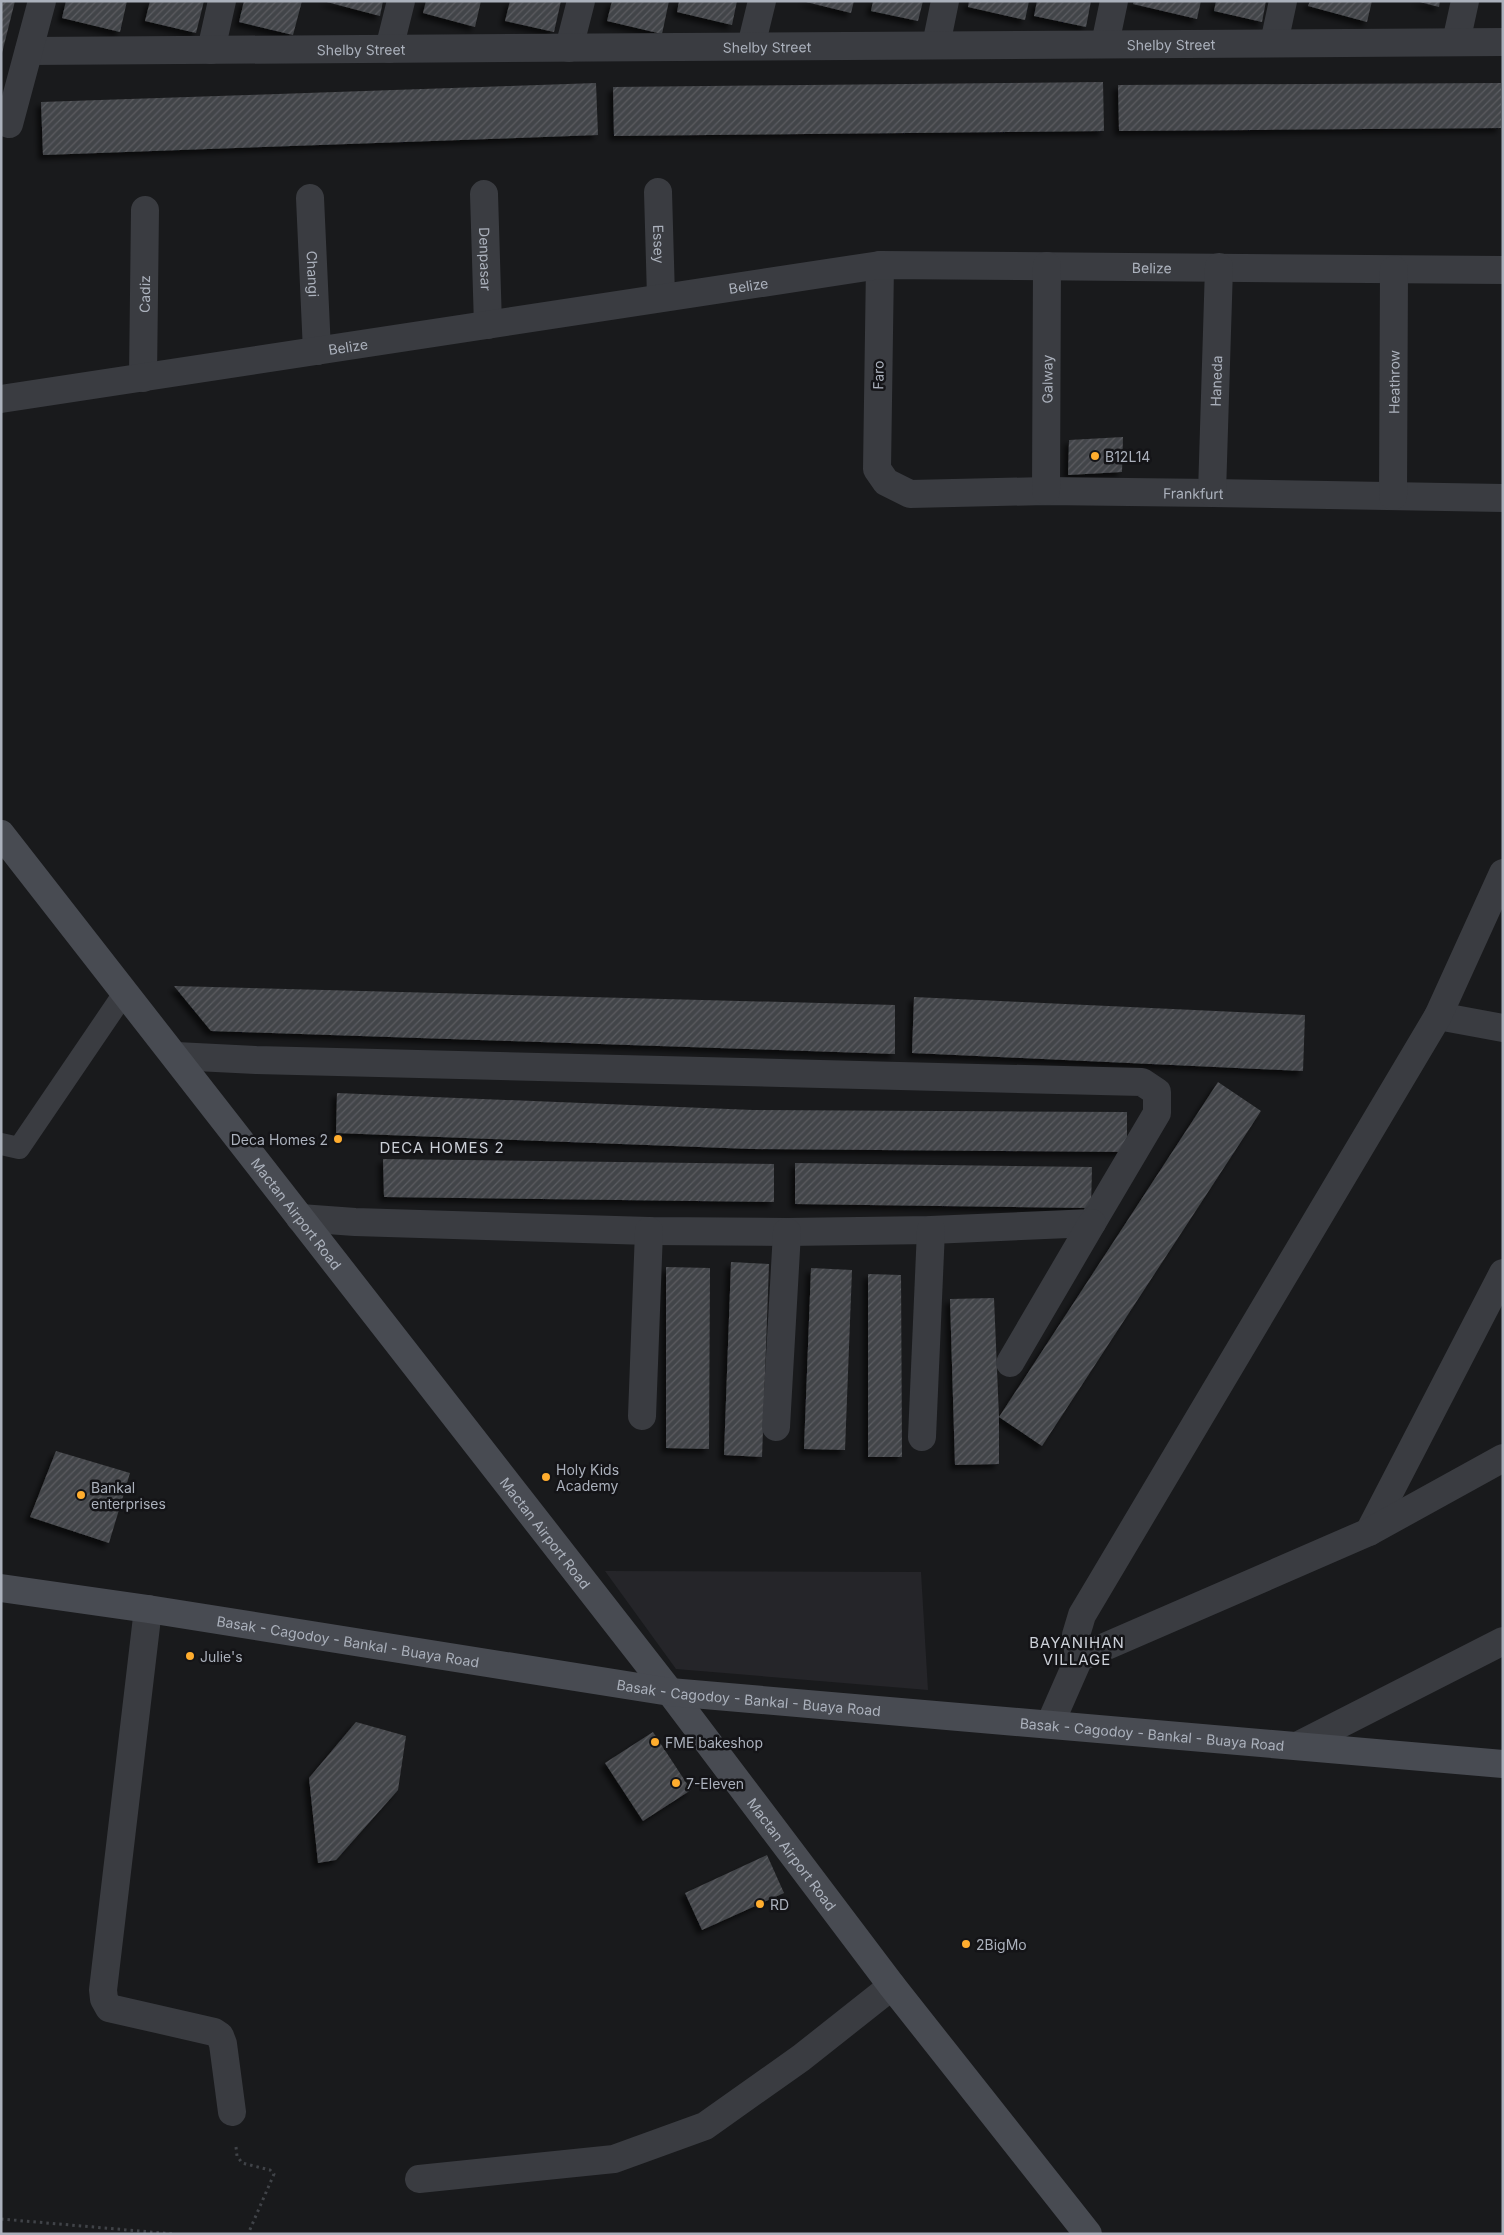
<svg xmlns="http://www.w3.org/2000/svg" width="1504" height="2235" font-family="Inter,sans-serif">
  <defs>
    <pattern id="building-hatch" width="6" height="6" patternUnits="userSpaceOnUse" patternTransform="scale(1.25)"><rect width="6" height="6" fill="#434549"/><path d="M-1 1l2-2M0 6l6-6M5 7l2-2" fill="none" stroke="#5b5d61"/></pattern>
    <filter id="shadow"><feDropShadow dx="-4.5" dy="4.5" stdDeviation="2.5" flood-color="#0009"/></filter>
  </defs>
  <rect width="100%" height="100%" fill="#191a1c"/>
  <polygon fill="#252529" points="605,1571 921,1572 928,1690 676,1669"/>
  <g fill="url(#building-hatch)" filter="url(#shadow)">
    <polygon points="1,1 15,1 2,53 1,53"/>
    <polygon points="66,1 127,1 120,32 62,18"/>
    <polygon points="150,1 204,1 196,33 145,21"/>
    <polygon points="244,1 302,1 293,35 239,22"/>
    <polygon points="323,1 383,1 380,16"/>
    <polygon points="426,1 481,1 475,27 423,13"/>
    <polygon points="510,1 561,1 554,32 505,21"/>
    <polygon points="612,1 669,1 662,34 607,21"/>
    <polygon points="679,1 737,1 732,25 677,12"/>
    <polygon points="802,1 854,1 851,13"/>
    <polygon points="873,1 923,1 918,21 871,11"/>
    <polygon points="969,1 1029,1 1025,20 968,7"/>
    <polygon points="1037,1 1091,1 1086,27 1034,16"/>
    <polygon points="1134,1 1201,1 1197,19 1133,4"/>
    <polygon points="1216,1 1266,1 1262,22 1214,11"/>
    <polygon points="1310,1 1372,1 1367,22 1308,6"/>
    <polygon points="1416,1 1440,1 1439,7"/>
    <polygon points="1103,82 1104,131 614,136 613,87"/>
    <polygon points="596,83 598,135 43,155 41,102"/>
    <polygon points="1501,83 1501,128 1119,131 1118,85"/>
    <polygon points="1123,437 1122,472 1068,475 1069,440"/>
    <polygon points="174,986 895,1005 895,1054 211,1031"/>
    <polygon points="914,997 1305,1015 1303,1071 912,1053"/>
    <polygon points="1218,1082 1261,1111 1042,1446 999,1417 999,1464 955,1465 950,1299 994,1298 999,1417"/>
    <polygon points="337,1093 753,1110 1127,1112 1127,1152 752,1149 336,1133"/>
    <polygon points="383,1159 774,1164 774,1202 384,1197"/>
    <polygon points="795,1163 1092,1167 1091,1208 795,1204"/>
    <polygon points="731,1262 769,1264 762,1457 724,1455"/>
    <polygon points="666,1267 710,1268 709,1449 666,1448"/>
    <polygon points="811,1268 852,1270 845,1450 804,1449"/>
    <polygon points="868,1274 901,1275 902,1457 868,1457"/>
    <polygon points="56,1451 130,1473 109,1543 30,1517"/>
    <polygon points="356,1722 406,1736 398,1790 336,1860 318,1863 309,1778"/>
    <polygon points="653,1732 691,1790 643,1821 605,1763"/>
    <polygon points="767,1855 784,1893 702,1930 685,1893"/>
  </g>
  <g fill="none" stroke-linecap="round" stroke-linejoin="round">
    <g stroke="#404348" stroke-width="3" stroke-dasharray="2.5 4" stroke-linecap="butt">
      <polyline points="236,2147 237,2156 242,2163 270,2170 274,2174 248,2234"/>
      <polyline points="1,2219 174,2234"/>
    </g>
    <polyline stroke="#3a3c41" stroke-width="22" points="1,1144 19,1148 125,992"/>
    <g stroke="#3a3c41" stroke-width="28">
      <polyline points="1456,42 1465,1"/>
      <polyline points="1274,43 1283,1"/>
      <polyline points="1105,44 1114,1"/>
      <polyline points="936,45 945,1"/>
      <polyline points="751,46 762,1"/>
      <polyline points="569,48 581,1"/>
      <polyline points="389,49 401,1"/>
      <polyline points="211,50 222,1"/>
      <path id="s1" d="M29,51L1503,42"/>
      <polyline points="9,124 42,1"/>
      <path id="s2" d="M658,192L661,297"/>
      <path id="s3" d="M484,194L488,325"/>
      <path id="s4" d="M310,198L317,351"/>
      <path id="s5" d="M880,265L877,469L886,482L910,494L1046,491L1212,493L1503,498"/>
      <path id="s6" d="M143,378L145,210"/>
      <path id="s7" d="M1,399L880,265L1503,270"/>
      <path id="s8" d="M1046,491L1047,266"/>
      <path id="s9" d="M1212,493L1219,267"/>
      <path id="s10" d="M1393,496L1394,270"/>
      <polyline points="1438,1016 1503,1028"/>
      <polyline points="176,1056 256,1060 1142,1082 1157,1092 1157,1113 1092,1223 931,1230 787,1232 649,1231 355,1222 300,1218"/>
      <polyline points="1010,1363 1092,1223"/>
      <polyline points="642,1416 649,1231"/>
      <polyline points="776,1427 787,1232"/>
      <polyline points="922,1437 931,1230"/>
      <polyline points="1369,1532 1503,1273"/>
      <polyline points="148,1609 103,1990 104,1999 109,2008 214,2032 220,2036 223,2044 232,2112"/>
      <polyline points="1079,1658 1076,1635 1082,1615 1438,1016 1503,873"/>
      <polyline points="1050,1724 1079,1658 1369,1532 1503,1458"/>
      <polyline points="1297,1746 1503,1641"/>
      <polyline points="419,2179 614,2159 705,2126 801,2058 892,1986"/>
    </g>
    <g stroke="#484b52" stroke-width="28">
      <path id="s11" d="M1,834L670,1692L892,1986L1088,2234"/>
      <path id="s12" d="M1,1588L148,1609L670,1692L1503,1764"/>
    </g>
  </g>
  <g fill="#ffad2e" stroke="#141417" stroke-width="2">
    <circle cx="1095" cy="456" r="5"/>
    <circle cx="338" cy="1139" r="5"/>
    <circle cx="546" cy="1477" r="5"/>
    <circle cx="81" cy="1495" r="5"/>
    <circle cx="190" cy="1656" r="5"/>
    <circle cx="655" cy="1742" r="5"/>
    <circle cx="676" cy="1783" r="5"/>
    <circle cx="760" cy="1904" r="5"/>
    <circle cx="966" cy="1944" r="5"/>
  </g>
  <g text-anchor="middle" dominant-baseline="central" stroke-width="5" stroke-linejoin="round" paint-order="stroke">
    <g font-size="14" fill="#abb1bc" stroke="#141417">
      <text stroke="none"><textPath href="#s1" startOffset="1142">Shelby Street</textPath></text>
      <text stroke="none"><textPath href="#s1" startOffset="738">Shelby Street</textPath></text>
      <text stroke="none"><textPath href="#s1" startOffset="332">Shelby Street</textPath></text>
      <text stroke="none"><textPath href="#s2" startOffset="52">Essey</textPath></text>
      <text stroke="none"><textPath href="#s3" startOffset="65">Denpasar</textPath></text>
      <text stroke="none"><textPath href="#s7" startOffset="1161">Belize</textPath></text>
      <text stroke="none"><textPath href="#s4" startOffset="76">Changi</textPath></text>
      <text stroke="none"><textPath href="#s7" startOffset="756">Belize</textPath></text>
      <text stroke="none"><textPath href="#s6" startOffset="84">Cadiz</textPath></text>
      <text stroke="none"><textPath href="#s7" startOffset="351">Belize</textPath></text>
      <text transform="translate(878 375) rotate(-89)">Faro</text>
      <text stroke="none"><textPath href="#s8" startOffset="112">Galway</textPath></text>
      <text stroke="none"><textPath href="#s9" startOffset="112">Haneda</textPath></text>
      <text stroke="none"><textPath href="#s10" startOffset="114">Heathrow</textPath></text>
      <text stroke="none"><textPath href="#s5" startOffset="530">Frankfurt</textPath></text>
      <text stroke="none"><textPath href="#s11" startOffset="481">Mactan Airport Road</textPath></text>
      <text stroke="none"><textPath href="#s11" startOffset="886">Mactan Airport Road</textPath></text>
      <text stroke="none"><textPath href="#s12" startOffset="351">Basak - Cagodoy - Bankal - Buaya Road</textPath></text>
      <text stroke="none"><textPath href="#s12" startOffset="756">Basak - Cagodoy - Bankal - Buaya Road</textPath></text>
      <text stroke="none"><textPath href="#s12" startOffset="1161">Basak - Cagodoy - Bankal - Buaya Road</textPath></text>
      <text stroke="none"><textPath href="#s11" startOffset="1291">Mactan Airport Road</textPath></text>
    </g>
    <g font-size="14" fill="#abb1bc" stroke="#141417" text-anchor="start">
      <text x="1105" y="456">B12L14</text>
      <text x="328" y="1139" text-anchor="end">Deca Homes 2</text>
      <text x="556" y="1469">Holy Kids<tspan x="556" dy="16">Academy</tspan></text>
      <text x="91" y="1487">Bankal<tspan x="91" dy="16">enterprises</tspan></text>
      <text x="200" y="1656">Julie's</text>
      <text x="665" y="1742">FME bakeshop</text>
      <text x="686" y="1783">7-Eleven</text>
      <text x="770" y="1904">RD</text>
      <text x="976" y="1944">2BigMo</text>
    </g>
    <g font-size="15" letter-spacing="1" fill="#ccd0d8" stroke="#141417">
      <text x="442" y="1147">DECA HOMES 2</text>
      <text x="1077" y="1642">BAYANIHAN<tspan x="1077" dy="17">VILLAGE</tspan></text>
    </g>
  </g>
  <rect width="1504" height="2235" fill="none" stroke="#abb1bc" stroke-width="5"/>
</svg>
